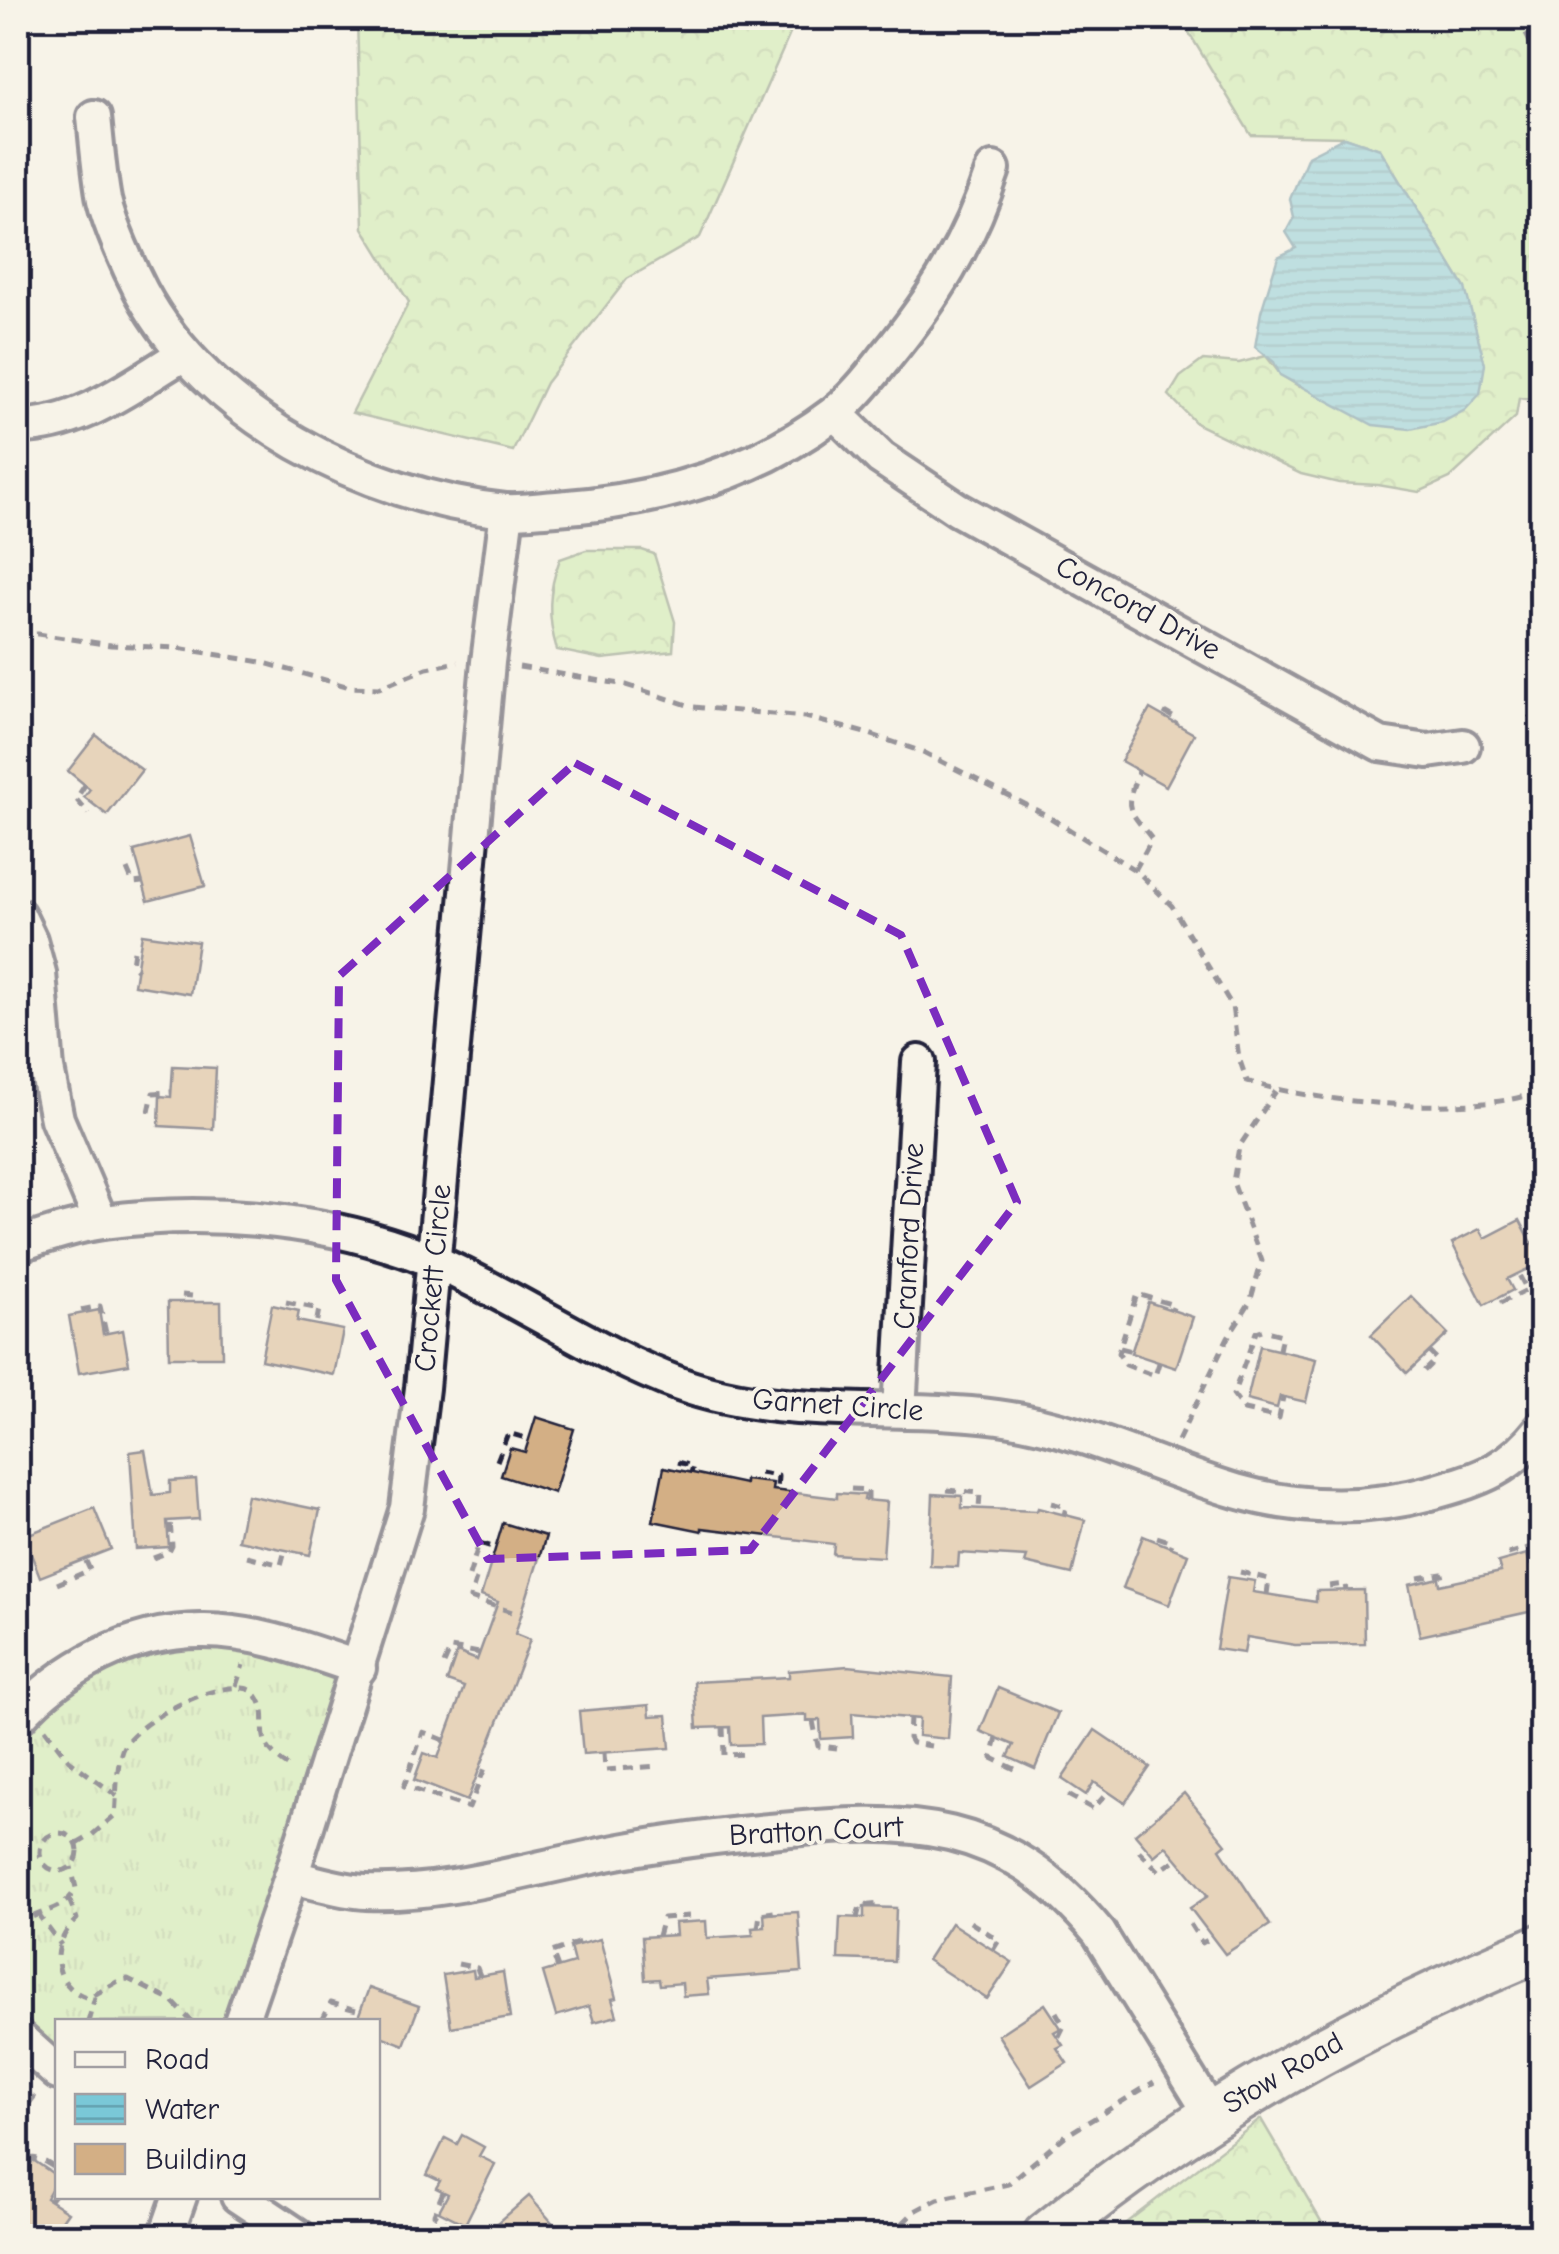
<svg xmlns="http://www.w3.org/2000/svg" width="1559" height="2254" font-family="'Comic Neue',sans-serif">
  <defs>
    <pattern id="grass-tufts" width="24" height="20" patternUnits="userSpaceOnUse" patternTransform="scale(2.5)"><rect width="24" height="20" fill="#c4eaa4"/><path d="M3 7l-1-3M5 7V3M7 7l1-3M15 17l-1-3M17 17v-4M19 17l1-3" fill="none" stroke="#a8c88e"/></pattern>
    <pattern id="forest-crowns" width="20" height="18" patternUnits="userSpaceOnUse" patternTransform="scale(2.5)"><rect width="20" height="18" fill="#c4eaa4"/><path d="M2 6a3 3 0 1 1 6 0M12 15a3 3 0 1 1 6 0" fill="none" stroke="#a8c88e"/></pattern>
    <pattern id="water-rules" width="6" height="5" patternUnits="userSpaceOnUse" patternTransform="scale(2.5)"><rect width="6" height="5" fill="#7ac8d7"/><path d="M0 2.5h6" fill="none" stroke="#64a2b0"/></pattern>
  </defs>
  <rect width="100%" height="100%" fill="#f7f3e8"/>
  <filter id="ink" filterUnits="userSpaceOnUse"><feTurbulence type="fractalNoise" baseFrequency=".01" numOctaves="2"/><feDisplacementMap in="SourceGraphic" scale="20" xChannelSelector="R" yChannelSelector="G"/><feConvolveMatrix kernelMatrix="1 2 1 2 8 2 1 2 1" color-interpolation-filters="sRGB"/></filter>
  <g filter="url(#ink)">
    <polygon fill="url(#grass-tufts)" stroke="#738670" stroke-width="2.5" points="200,1631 359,1668 241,2021 58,2022 57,2073 18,2037 18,1718 35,1698"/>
    <g fill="url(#forest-crowns)" stroke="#738670" stroke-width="2.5">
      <polygon points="357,18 797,18 700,237 627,279 546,383 513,451 352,413 409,302 363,228"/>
      <polygon points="1180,18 1541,18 1541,401 1519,398 1516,417 1450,478 1419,492 1378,485 1339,483 1301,474 1197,424 1169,395 1180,377 1203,360 1239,363 1266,356 1281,375 1300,387 1465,288 1380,149 1345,137 1251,135"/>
      <path d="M586,550H642L654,554L675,622L673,651L602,659L557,650C547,617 548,591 560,559Z"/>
      <polygon points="1261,2119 1325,2228 1326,2236 1109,2236"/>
    </g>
    <polygon fill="url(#water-rules)" stroke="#578699" stroke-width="2.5" points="1345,137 1380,149 1465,288 1485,364 1480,394 1465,410 1443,422 1410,429 1373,425 1280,375 1274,362 1255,347 1261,312 1278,257 1296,248 1286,232 1294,217 1290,199 1308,156"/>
    <g fill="#d3af85" stroke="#22223b" stroke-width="2.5">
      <polygon points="1150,709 1194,734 1166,786 1121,761"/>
      <polygon points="96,735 142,770 107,815 84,797 90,789 68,771"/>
      <polygon points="190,836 205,886 148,901 134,851"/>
      <polygon points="142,934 198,942 190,994 134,985"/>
      <polygon points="173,1066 216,1068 213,1129 159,1126 160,1096 171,1097"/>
      <polygon points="1520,1220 1542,1262 1507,1279 1513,1290 1484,1305 1452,1243 1480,1229 1485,1238"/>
      <polygon points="1411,1296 1448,1334 1407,1373 1371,1335"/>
      <polygon points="168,1302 221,1302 222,1357 169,1357"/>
      <polygon points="1148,1302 1193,1317 1176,1368 1131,1353"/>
      <polygon points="272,1305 299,1311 297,1321 343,1330 334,1375 261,1360"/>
      <polygon points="99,1310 103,1334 123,1330 129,1364 79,1373 69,1316"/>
      <polygon points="1260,1346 1316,1359 1306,1402 1280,1396 1277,1408 1247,1400"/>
      <polygon points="536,1417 574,1429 554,1493 501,1476 510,1448 525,1452"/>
      <polygon points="145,1450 153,1495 170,1493 170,1481 196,1479 199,1519 167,1521 169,1547 136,1549 130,1452"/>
      <polygon points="664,1467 745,1484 745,1480 773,1483 772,1490 837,1498 837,1493 865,1495 864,1500 887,1502 883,1557 833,1554 834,1544 702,1528 702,1531 653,1521"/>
      <polygon points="933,1494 962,1496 962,1508 1037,1511 1038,1508 1085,1520 1072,1574 1025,1563 1027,1557 959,1553 958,1567 930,1566"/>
      <polygon points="247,1495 320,1510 310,1555 238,1540"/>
      <polygon points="94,1508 111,1549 40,1577 24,1536"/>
      <polygon points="503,1523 546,1536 515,1634 530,1640 467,1801 414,1780 424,1753 438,1758 464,1687 447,1681 457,1652 477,1660 498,1602 481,1596"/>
      <polygon points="1143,1536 1188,1554 1169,1605 1123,1588"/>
      <polygon points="1527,1554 1530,1565 1542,1561 1542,1609 1420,1636 1409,1585 1439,1578 1440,1585 1501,1572 1498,1562"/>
      <polygon points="1228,1577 1255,1581 1253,1592 1316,1602 1316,1591 1364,1590 1365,1644 1295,1645 1247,1637 1244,1653 1216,1649"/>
      <polygon points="848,1666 952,1677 948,1739 918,1736 919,1719 852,1713 853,1737 821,1739 820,1720 807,1721 807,1715 760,1718 761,1744 731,1745 730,1727 697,1728 694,1682 789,1677 789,1671"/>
      <polygon points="998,1688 1058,1713 1035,1769 1008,1757 1014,1745 980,1731"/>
      <polygon points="649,1705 650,1716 667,1715 670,1748 583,1754 579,1711"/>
      <polygon points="1095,1730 1150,1767 1125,1803 1094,1782 1086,1795 1062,1779"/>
      <polygon points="1184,1793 1226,1844 1220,1849 1270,1925 1225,1954 1190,1908 1208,1896 1166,1846 1154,1856 1135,1834"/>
      <polygon points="864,1907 896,1908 894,1961 838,1959 840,1917 864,1918"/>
      <polygon points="798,1912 802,1972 707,1979 709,1994 683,1996 682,1983 660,1985 659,1979 645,1980 642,1937 676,1935 675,1923 706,1921 707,1938 753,1935 752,1928 765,1927 764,1914"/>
      <polygon points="951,1923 1012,1962 987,1999 927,1960"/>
      <polygon points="600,1939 616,1998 612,1999 617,2016 594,2022 589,2006 556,2016 543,1972 574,1963 570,1947"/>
      <polygon points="473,1970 474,1977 503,1972 510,2017 451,2027 443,1975"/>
      <polygon points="369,1988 419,2006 404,2045 378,2035 378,2022 356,2022"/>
      <polygon points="1045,2004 1061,2028 1054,2032 1063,2045 1057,2048 1067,2063 1031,2086 998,2035"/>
      <polygon points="462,2135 484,2147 479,2156 495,2164 465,2224 439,2211 448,2194 436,2188 440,2181 427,2175 445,2138 457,2144"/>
      <polygon points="33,2160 58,2177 46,2198 68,2212 51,2236 18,2236 18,2184"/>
      <polygon points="529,2196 564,2236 483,2236"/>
    </g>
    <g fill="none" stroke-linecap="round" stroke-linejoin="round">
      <g stroke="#22223b" stroke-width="40">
        <g id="street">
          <path d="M94,117C97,145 99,173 104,200C110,226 129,268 141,291C209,418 366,496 505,511C521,512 540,509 557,508C656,501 753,475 833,414C853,399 870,377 885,358C935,297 968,245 993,169"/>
          <polyline points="835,413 881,458 957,509 1380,744 1428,751 1463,746"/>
          <path d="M18,426C80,427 132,385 184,354"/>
          <polyline points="18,915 30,940 39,973 47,1069 57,1119 101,1222"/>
          <path d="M18,1245C45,1236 74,1226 103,1222C202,1209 310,1217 405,1250C437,1261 470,1278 500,1294C559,1325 616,1361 679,1384C781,1421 893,1403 998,1417C1082,1428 1156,1467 1236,1491C1301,1510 1369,1510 1434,1492C1483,1478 1509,1470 1542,1428"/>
          <polyline points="899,1410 919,1062"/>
          <path d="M18,1718C63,1667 131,1631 201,1631C255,1630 309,1651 359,1668"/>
          <path d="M291,1877C315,1882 341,1891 366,1892C439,1895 511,1874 582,1859C645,1845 707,1837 770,1831C909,1817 1003,1817 1099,1933L1211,2114"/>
          <polyline points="241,2022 291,1877 407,1508 422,1388 488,662 507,511"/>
          <polyline points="18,2037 58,2073"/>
          <polyline points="238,2196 298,2236"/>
          <polyline points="166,2236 180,2196"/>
        </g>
      </g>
      <g stroke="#22223b" stroke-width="52">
        <path id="secondary" d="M1046,2236C1198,2112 1361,2022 1542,1947"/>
      </g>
      <g stroke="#22223b" stroke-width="5" stroke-dasharray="10 8" stroke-linecap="butt">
        <polyline points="1518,18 1542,66"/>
        <polyline points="18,635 38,634 111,645 178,648 261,662 350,687 379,688 427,668 458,662"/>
        <path d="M519,667L626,685L694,707L805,717L869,734L923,752L1046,815L1138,872L1172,906L1232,1006L1239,1058L1247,1081C1313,1103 1479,1118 1542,1090"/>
        <polyline points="1164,712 1178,720 1176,723"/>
        <polyline points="85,785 76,799 89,814"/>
        <polyline points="127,869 133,883 142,882"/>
        <path d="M1135,870L1152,839C1127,807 1123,810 1139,771"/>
        <polyline points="134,951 132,964 137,970"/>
        <polyline points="149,1112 153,1093 171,1092"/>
        <polyline points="182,1295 192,1296 197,1302"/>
        <polyline points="286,1302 319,1309 316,1325"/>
        <polyline points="1500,1303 1527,1290 1518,1273"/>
        <polyline points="81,1310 100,1306 106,1333"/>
        <polyline points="1120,1348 1132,1351"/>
        <polyline points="1279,1350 1282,1335 1262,1330 1256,1332 1233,1395 1244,1410 1279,1418 1283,1397"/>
        <polyline points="1159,1363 1155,1376 1126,1365 1118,1353 1137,1294 1174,1305 1172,1310"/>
        <polyline points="1424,1371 1436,1359 1429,1352"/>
        <polyline points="1178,1441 1228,1337 1250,1302 1262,1261 1233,1182 1239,1147 1276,1091"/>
        <polyline points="497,1461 508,1433 529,1439"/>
        <polyline points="678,1462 693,1466 691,1473"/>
        <polyline points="760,1473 778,1476 777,1491"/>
        <polyline points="851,1489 868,1490 868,1501"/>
        <polyline points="947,1490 980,1493 979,1509"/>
        <polyline points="1051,1503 1066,1507 1064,1515"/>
        <polyline points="1157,1537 1172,1542 1170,1547"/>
        <polyline points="1508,1554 1528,1548 1533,1564"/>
        <polyline points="247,1556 281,1565 285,1550"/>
        <polyline points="153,1558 169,1552 172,1546 170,1521"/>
        <polyline points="1240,1572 1269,1579 1267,1594"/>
        <polyline points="469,1576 479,1543 496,1548"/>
        <polyline points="1418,1578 1442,1574 1444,1584"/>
        <polyline points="476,1579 470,1598 515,1613"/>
        <polyline points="57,1584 90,1570 85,1559"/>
        <polyline points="1329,1586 1345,1584 1346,1591"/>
        <polyline points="444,1664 451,1648 480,1653"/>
        <polyline points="236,1686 243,1665"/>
        <polyline points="910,1718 909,1738 912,1743 931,1746"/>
        <polyline points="813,1721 818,1746 837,1748"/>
        <polyline points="723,1727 724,1755 746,1754"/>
        <polyline points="45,1729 69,1760 117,1796"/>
        <polyline points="997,1738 992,1758 1017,1770"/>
        <polyline points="444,1740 423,1732 404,1786 469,1808 485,1768 480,1766"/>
        <polyline points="604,1753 605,1770 659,1766"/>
        <polyline points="1068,1795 1093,1809 1108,1792"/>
        <circle cx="59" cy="1852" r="19"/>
        <path d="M77,1844L92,1835L115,1815C117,1798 116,1759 124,1746C139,1720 223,1675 253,1691C280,1723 240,1737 294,1770"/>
        <polyline points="1139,1851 1159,1871 1177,1859"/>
        <path d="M69,1899L77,1919C49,1944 51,1987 89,1998L120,1980L128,1979L172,2001L192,2022"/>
        <polyline points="37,1913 61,1945"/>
        <polyline points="857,1918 860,1906 880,1904"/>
        <polyline points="970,1922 999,1940 993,1950"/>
        <polyline points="1190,1924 1202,1943 1213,1937"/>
        <path d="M18,1927C36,1908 64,1914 76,1888L71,1867"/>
        <polyline points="758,1928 760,1914 780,1911"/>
        <polyline points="658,1936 663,1918 689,1916"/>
        <polyline points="458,1964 477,1968 480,1976"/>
        <polyline points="558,1968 552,1952 583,1941"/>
        <polyline points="1056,2012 1064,2026 1058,2038"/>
        <polyline points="322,2021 331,2003 360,2011"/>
        <polyline points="88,2022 95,1997"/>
        <polyline points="18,2118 37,2093"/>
        <path d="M18,2175C28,2149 39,2158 58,2170"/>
        <polyline points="443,2192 434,2214 449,2224"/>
        <polyline points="50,2200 58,2189"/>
        <polyline points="890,2236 915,2211 938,2199 1008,2184 1065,2136 1154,2082"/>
      </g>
      <use href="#street" stroke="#f7f3e8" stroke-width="32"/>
      <use href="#secondary" stroke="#f7f3e8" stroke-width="45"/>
    </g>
  </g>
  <path d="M0 0H1559V2254H0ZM575,763L901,935L1017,1202L750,1550L488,1559L336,1280L339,976Z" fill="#f7f3e8" fill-opacity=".55" fill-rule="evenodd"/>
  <path fill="none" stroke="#7b2cbf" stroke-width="8" stroke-dasharray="20 12" stroke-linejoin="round" d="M575,763L901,935L1017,1202L750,1550L488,1559L336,1280L339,976Z"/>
  <g text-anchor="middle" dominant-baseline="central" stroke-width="8" stroke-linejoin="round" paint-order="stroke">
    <g font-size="30" fill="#22223b" stroke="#f7f3e8">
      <text transform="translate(1138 608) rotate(29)">Concord Drive</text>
      <text transform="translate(909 1236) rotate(-87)">Cranford Drive</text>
      <text transform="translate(433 1278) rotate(-85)">Crockett Circle</text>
      <text transform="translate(838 1405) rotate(4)">Garnet Circle</text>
      <text transform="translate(816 1831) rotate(-3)">Bratton Court</text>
      <text transform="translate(1283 2073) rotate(-30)">Stow Road</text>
    </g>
  </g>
  <rect width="1559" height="2254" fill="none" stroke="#f7f3e8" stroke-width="60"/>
  <rect x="30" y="30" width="1499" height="2194" fill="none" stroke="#22223b" stroke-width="4" filter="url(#ink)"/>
  <rect x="55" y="2019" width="325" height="180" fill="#f7f3e8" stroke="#a29fa3" stroke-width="2.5"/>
  <rect x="75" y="2052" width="50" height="15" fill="#f7f3e8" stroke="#a29fa3" stroke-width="2.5"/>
  <text x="145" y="2069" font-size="30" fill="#22223b">Road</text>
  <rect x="75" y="2094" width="50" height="30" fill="url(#water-rules)" stroke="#a29fa3" stroke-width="2.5"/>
  <text x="145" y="2119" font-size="30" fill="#22223b">Water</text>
  <rect x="75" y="2144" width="50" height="30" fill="#d3af85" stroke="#a29fa3" stroke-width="2.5"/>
  <text x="145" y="2169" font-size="30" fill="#22223b">Building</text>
</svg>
